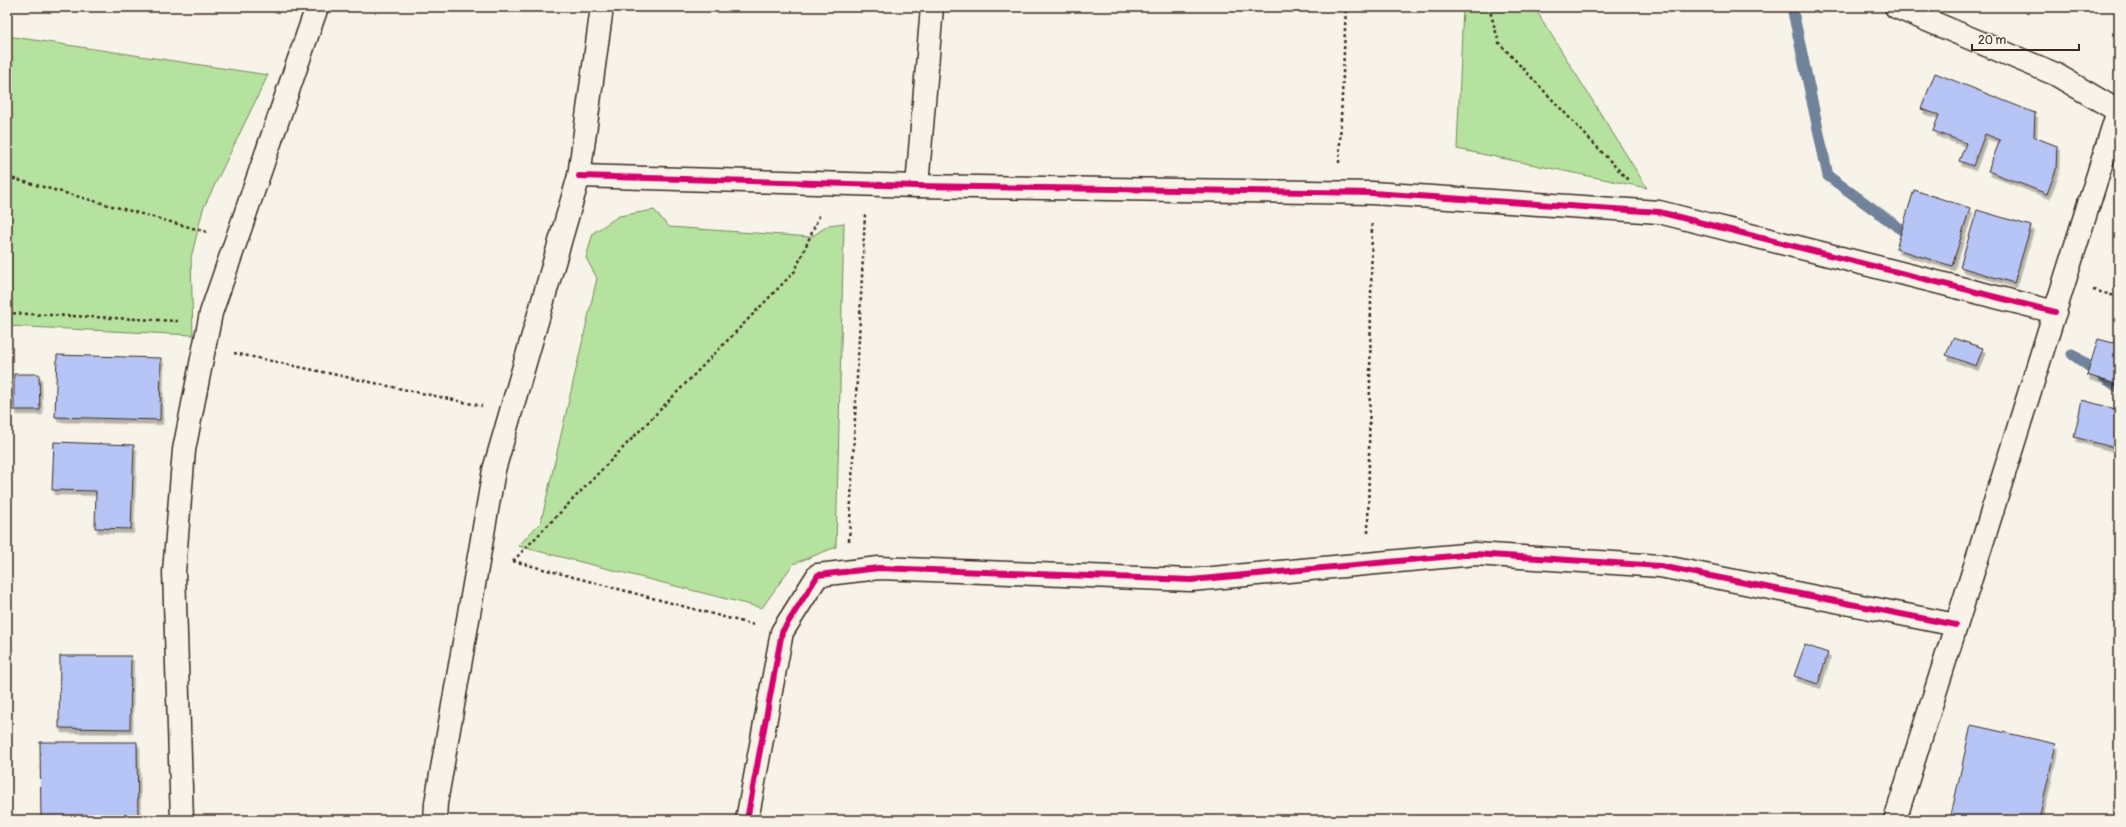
<svg xmlns="http://www.w3.org/2000/svg" width="2126" height="827" font-family="Pangolin,sans-serif">
  <defs>
    <filter id="shadow"><feDropShadow dx="2.5" dy="4.5" stdDeviation="0" flood-color="#0004"/></filter>
  </defs>
  <rect width="100%" height="100%" fill="#f7f3e8"/>
  <filter id="ink" filterUnits="userSpaceOnUse"><feTurbulence type="fractalNoise" baseFrequency=".025" numOctaves="2"/><feDisplacementMap in="SourceGraphic" scale="8" xChannelSelector="R" yChannelSelector="G"/><feConvolveMatrix kernelMatrix="1 2 1 2 8 2 1 2 1" color-interpolation-filters="sRGB"/></filter>
  <g filter="url(#ink)">
    <g fill="#b6e29f" stroke="#78865e">
      <polygon points="1463,7 1534,7 1647,188 1457,149"/>
      <polygon points="7,36 268,75 203,209 191,258 193,335 7,326"/>
      <polygon points="654,210 669,227 811,237 829,225 844,223 836,547 793,564 762,608 518,546 541,522 597,278 586,258 593,233 619,216"/>
    </g>
    <g fill="none" stroke-linecap="round" stroke-linejoin="round">
      <g stroke="#70839a" stroke-width="11">
        <polyline points="1792,7 1828,176 1913,238"/>
        <polyline points="2072,354 2119,388"/>
      </g>
    </g>
    <g fill="#b6c5f5" stroke="#3b2a1e" filter="url(#shadow)">
      <polygon points="1935,73 2035,113 2034,137 2057,146 2056,170 2047,194 1988,171 2000,140 1985,134 1973,166 1959,161 1966,143 1933,131 1939,115 1921,109"/>
      <polygon points="1914,190 1970,208 1952,266 1896,249"/>
      <polygon points="1977,210 2031,226 2014,283 1960,267"/>
      <polygon points="2119,271 2119,289 2114,288"/>
      <polygon points="2118,327 2119,327 2119,385 2087,375 2098,339 2113,343"/>
      <polygon points="1953,338 1983,348 1976,366 1946,355"/>
      <polygon points="57,355 161,358 160,420 55,417"/>
      <polygon points="14,374 39,374 40,410 14,410"/>
      <polygon points="2082,400 2119,410 2119,449 2074,437"/>
      <polygon points="54,442 134,445 131,529 95,528 96,491 52,490"/>
      <polygon points="1805,645 1828,653 1818,684 1794,676"/>
      <polygon points="60,656 131,656 130,729 59,728"/>
      <polygon points="1971,725 2056,744 2039,820 1950,820"/>
      <polygon points="40,742 137,742 138,820 41,820"/>
    </g>
    <g fill="none" stroke-linecap="round" stroke-linejoin="round">
      <g stroke="#3b2a1e" stroke-width="25">
        <g id="street">
          <polyline points="579,176 917,186 1372,193 1659,212 2055,312"/>
          <polyline points="917,186 932,7"/>
          <polyline points="182,820 174,572 184,450 211,313 317,7"/>
          <polyline points="435,820 436,803 494,470 579,176 602,7"/>
          <polyline points="747,820 782,632 818,575 879,568 1191,580 1475,554 1660,566 1956,625"/>
          <polyline points="1895,820 2118,111 2055,74 1896,7"/>
        </g>
      </g>
      <g stroke="#3b2a1e" stroke-width="2.5" stroke-dasharray="3 3" stroke-linecap="butt">
        <polyline points="1489,7 1499,43 1628,180"/>
        <polyline points="1339,163 1346,7"/>
        <polyline points="7,177 207,232"/>
        <polyline points="2093,290 2119,297"/>
        <polyline points="7,313 179,321"/>
        <polyline points="234,353 482,406"/>
        <polyline points="1368,533 1372,222"/>
        <polyline points="849,541 865,215"/>
        <polyline points="513,561 795,271 820,214"/>
        <polyline points="513,561 754,625"/>
      </g>
      <use href="#street" stroke="#f7f3e8" stroke-width="22"/>
      <g stroke="#f7f3e8" stroke-width="8">
        <g id="cycleway">
          <polyline points="579,176 917,186 1372,193 1659,212 2055,312"/>
          <polyline points="747,820 782,632 818,575 879,568 1191,580 1475,554 1660,566 1956,625"/>
        </g>
      </g>
      <use href="#cycleway" stroke="#d6006c" stroke-width="6"/>
    </g>
  </g>
  <rect width="2126" height="827" fill="none" stroke="#f7f3e8" stroke-width="24"/>
  <rect x="12" y="12" width="2102" height="803" fill="none" stroke="#3b2a1e" stroke-width="1.5" filter="url(#ink)"/>
  <path d="M1972 44v6h107v-6" fill="none" stroke="#3b2a1e" stroke-width="2"/>
  <text x="1978" y="44" font-size="12" fill="#3b2a1e" stroke="#f7f3e8" stroke-width="3" paint-order="stroke">20 m</text>
</svg>
